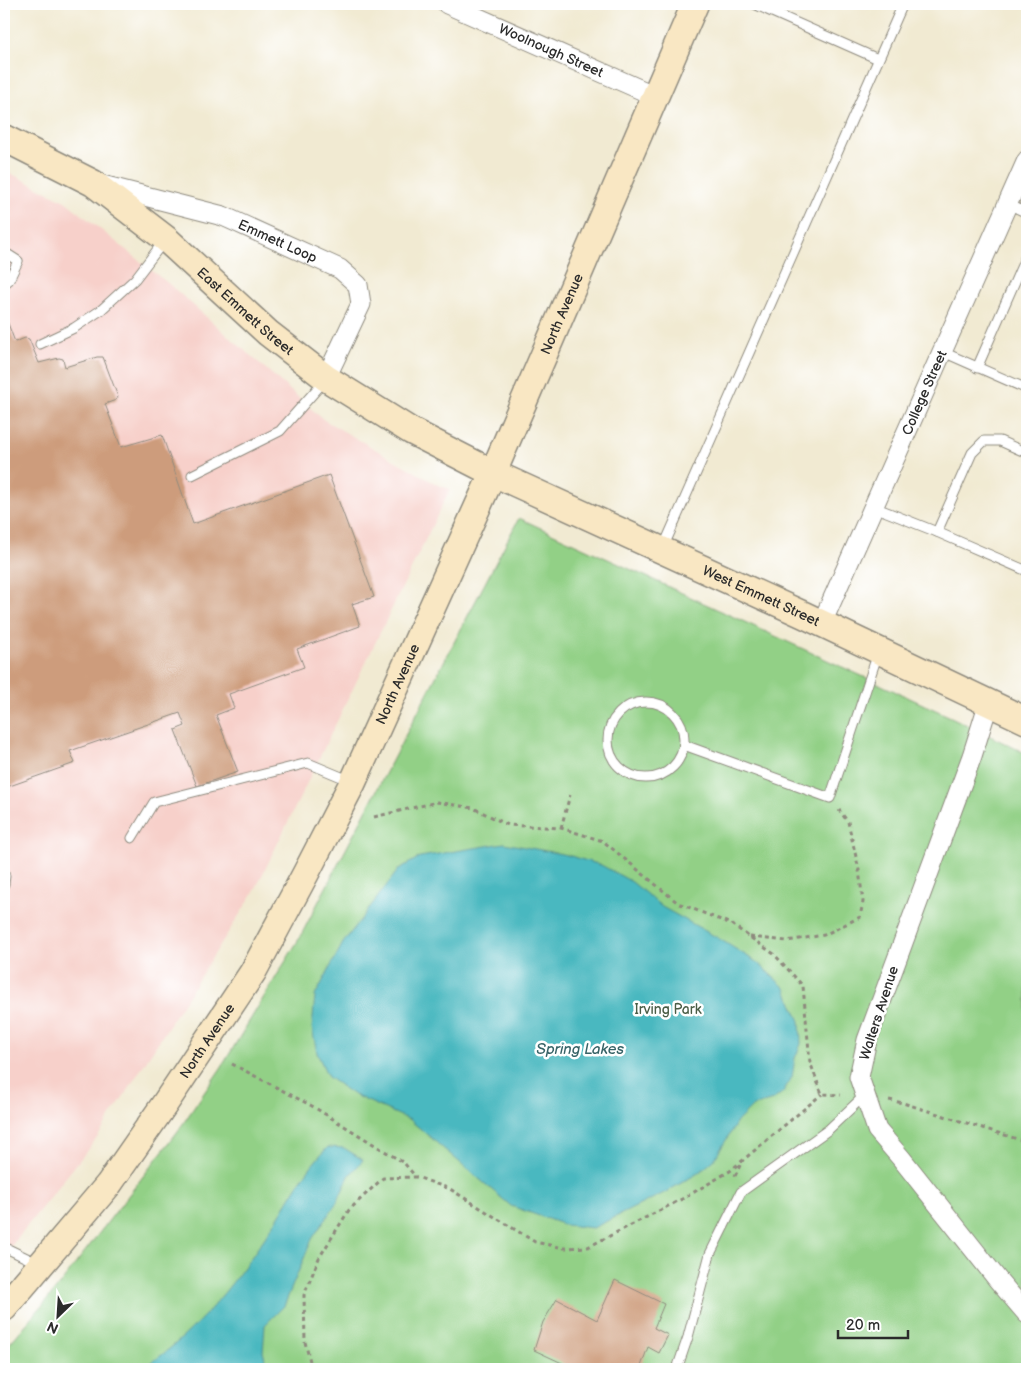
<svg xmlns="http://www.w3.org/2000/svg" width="1031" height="1373" font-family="'Balsamiq Sans',sans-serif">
  <rect width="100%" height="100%" fill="#fff"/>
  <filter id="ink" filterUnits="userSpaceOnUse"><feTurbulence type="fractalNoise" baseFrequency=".02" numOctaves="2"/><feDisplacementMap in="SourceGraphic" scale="10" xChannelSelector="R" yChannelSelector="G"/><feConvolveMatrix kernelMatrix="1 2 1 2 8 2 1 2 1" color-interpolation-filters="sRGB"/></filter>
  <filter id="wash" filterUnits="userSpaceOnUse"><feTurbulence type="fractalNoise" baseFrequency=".0096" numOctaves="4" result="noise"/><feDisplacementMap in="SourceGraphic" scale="20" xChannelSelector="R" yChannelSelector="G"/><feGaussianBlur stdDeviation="1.12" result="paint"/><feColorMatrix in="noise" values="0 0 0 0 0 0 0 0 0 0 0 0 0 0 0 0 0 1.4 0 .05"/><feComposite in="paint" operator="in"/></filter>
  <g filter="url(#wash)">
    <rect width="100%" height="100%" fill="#f1ead2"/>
    <polygon fill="#f7d0ca" points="4,170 65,201 170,285 324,420 438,485 450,489 254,892 97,1138 4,1255"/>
    <polygon fill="#92d086" stroke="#5e7e58" points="519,518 953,718 1027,754 1027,1369 4,1369 4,1350 53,1293 178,1131 221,1068 299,939"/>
    <g fill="#49b8c0" stroke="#3a7276">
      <polygon points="504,843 567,855 601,865 632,882 662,907 718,938 758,963 785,988 800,1021 801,1044 795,1058 792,1077 783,1092 773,1100 753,1106 737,1122 714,1160 700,1172 666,1192 593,1228 565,1225 511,1206 410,1120 354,1095 328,1077 317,1053 312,1028 315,996 343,943 399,869 420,857"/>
      <path d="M328,1147L344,1148L363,1160L349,1176L337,1202L312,1239L284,1306L265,1325L263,1352L268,1369H142C199,1332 239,1277 276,1221C292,1195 306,1169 328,1147Z"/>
    </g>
    <g id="blocks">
      <g fill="#cd9c7b">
        <polygon points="4,313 15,342 25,338 29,339 39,363 59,358 63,359 65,367 97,357 103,357 118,397 116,400 105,404 121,447 162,435 193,524 329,475 374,597 352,604 360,626 297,649 304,667 229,694 234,708 216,715 238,772 197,786 175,730 185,726 180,713 70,751 75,763 4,788"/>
        <polygon points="615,1280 664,1304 654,1328 668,1335 659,1353 648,1347 640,1369 575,1369 534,1350 543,1322 557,1299 597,1320"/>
      </g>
    </g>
  </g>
  <g filter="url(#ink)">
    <use href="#blocks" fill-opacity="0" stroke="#8e8a7e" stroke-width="1"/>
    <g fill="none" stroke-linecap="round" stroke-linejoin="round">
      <g stroke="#8e8a7e" stroke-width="11">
        <g id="lane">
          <polyline points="754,4 878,59"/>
          <polyline points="1008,204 1027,213"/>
          <polyline points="4,252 18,261 9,280 4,284"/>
          <polyline points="40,344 74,328 101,310 135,279 164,241"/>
          <polyline points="943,352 1027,389"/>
          <polyline points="977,368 1027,254"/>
          <polyline points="192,475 280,431 325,380"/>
          <polyline points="874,507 937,532 1027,571"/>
          <polyline points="937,532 972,453 984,441 1000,441 1027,453"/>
          <polyline points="663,548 903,4"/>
          <circle cx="646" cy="740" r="38"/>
          <polyline points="684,745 830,798 878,653"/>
          <polyline points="132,838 154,802 308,763 351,781"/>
          <polyline points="4,872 5,876 4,884"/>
          <polyline points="4,1247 39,1264"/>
          <polyline points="677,1369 688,1337 710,1254 741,1192 828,1130 865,1095"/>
        </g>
      </g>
      <g stroke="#8e8a7e" stroke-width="21">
        <g id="street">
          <path id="s1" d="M447,4L655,96"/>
          <path id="s2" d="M102,185L223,216L340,269L358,285L361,304L326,378"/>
          <path id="s3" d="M822,623L1027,160"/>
          <polyline points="989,702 972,756 867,1040 859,1077 877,1130 901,1158 998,1280 1027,1314"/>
        </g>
      </g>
      <g stroke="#8e8a7e" stroke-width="29">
        <g id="secondary">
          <path id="s4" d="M4,138L93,183L166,239L268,333L326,378L411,431L493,473L804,615L1027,721"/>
          <path id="s5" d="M4,1308L109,1184L164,1105L253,972L306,873L353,782L493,473L695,4"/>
        </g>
      </g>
      <g stroke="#8e8a7e" stroke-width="3" stroke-dasharray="4 4" stroke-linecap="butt">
        <polyline points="374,817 437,802 473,808 508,825 561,828 603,841 678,903 731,924 774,954 803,986 810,1062 822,1094 841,1095"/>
        <polyline points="561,828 570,795"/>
        <polyline points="750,937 787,941 824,935 860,917 863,902 859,870 848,822 839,810"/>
        <polyline points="232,1064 312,1106 404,1163 416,1177"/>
        <polyline points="889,1100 903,1103 1027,1142"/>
        <polyline points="735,1176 742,1161"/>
        <polyline points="312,1369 305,1342 304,1295 319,1258 349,1210 383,1178 417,1177 450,1189 535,1242 564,1248 588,1247 684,1198 730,1171 822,1094"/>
      </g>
      <use href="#lane" stroke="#fff" stroke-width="9"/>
      <use href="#street" stroke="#fff" stroke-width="19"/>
      <use href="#secondary" stroke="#f9e7c3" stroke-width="26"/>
    </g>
  </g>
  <g text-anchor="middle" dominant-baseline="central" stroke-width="5" stroke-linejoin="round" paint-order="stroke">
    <g font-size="14" fill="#2b2b2b" stroke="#fff">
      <text stroke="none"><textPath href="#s1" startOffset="114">Woolnough Street</textPath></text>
      <text stroke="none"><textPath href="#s2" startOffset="185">Emmett Loop</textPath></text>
      <text stroke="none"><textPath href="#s4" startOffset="299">East Emmett Street</textPath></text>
      <text stroke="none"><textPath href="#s5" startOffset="1146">North Avenue</textPath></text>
      <text stroke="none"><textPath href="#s3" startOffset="252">College Street</textPath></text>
      <text stroke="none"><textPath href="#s4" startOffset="891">West Emmett Street</textPath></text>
      <text stroke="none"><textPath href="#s5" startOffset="741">North Avenue</textPath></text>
      <text transform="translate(879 1013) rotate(-72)">Walters Avenue</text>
      <text stroke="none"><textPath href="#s5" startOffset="336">North Avenue</textPath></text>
    </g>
    <g font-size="14" fill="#4a5d46" stroke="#fff">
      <text x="668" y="1009">Irving Park</text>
    </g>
    <g font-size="15" font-style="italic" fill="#376367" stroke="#fff">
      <text x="580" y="1049">Spring Lakes</text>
    </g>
  </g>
  <rect width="1031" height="1373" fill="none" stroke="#fff" stroke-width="20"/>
  <g transform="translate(58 1316) rotate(205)" stroke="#ffffff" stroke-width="4" paint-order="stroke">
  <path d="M0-4L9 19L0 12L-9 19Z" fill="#2b2b2b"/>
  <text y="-8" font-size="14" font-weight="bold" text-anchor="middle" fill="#2b2b2b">N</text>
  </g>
  <path d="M838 1330v8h70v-8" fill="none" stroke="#2b2b2b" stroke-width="2.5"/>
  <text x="846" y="1330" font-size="15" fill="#2b2b2b" stroke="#ffffff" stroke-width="4" paint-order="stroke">20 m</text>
</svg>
